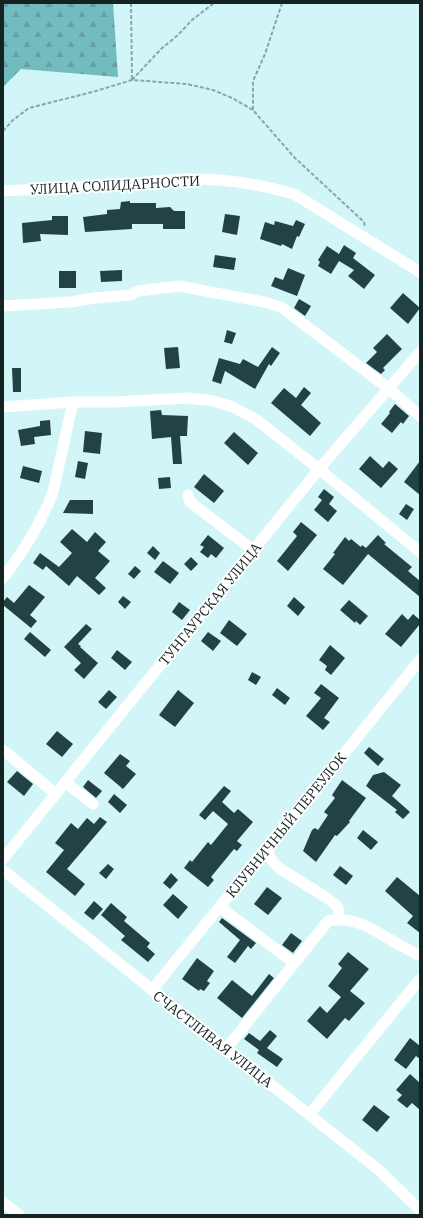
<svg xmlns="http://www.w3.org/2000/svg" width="423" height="1218" font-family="'IBM Plex Serif',serif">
  <defs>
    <pattern id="forest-firs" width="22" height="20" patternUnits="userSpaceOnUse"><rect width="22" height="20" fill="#72bbbf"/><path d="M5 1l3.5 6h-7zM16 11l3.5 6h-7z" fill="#62a0a4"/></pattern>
  </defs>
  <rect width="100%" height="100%" fill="#d2f6f8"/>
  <polygon fill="url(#forest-firs)" points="3,3 113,3 118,77 21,69 3,87"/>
  <g fill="#234244">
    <polygon points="130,201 130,203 156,203 156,208 170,207 174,211 185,211 185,229 163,229 163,224 132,224 132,229 85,232 83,217 107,214 107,210 120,209 121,202"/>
    <polygon points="225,214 240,216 237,235 222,232"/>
    <polygon points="52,216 68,216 68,235 40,234 41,241 23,243 22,223 52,220"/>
    <polygon points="296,220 305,224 299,237 297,236 292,249 282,244 281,246 260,239 265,222 274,225 275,221 293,226"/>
    <polygon points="344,245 356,253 353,258 375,275 364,289 348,276 354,270 339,261 331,274 318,266 320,262 318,260 327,246 339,254"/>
    <polygon points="215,255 236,258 234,270 213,267"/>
    <polygon points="288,268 305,275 297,296 271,286 275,277 283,280"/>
    <polygon points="122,270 122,281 101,282 100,271"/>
    <rect x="59" y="271" width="17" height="17"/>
    <polygon points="403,293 420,308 408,324 390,308"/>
    <polygon points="299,299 311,306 305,316 294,308"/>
    <polygon points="227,330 236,333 232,344 224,342"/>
    <polygon points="387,334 402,349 383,368 385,370 381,374 366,363 377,352 373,348"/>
    <polygon points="178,347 180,368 166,369 164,348"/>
    <polygon points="272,347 280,353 271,366 269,364 255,389 225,371 221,384 212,381 219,358 240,364 243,359 258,367"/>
    <polygon points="12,368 21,368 21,392 13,392"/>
    <polygon points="304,387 311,393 301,405 321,423 310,436 271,403 284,388 296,398"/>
    <polygon points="395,404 409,416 403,424 401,422 392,433 381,424 390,413 389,412"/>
    <polygon points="161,410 162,415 188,416 187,436 180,436 182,464 173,464 171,437 152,439 150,411"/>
    <polygon points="50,420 51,435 34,437 35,444 21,446 18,430 40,426 40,421"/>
    <polygon points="85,431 102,433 100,454 83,452"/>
    <polygon points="234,432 258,453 248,465 224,443"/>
    <polygon points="370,456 383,468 389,461 398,469 381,488 359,469"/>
    <polygon points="78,461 88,463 85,479 75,477"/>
    <polygon points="420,461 420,495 404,482"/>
    <polygon points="23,466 42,471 39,483 20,478"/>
    <polygon points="204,474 224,491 214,503 194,487"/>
    <polygon points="170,477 171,488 159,489 158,478"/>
    <polygon points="324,489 334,497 329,504 337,511 328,522 314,510 322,500 318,497"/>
    <polygon points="70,500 93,500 93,514 63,513"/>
    <polygon points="406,504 414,509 407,520 399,514"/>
    <polygon points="301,522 317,535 288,571 277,561 297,536 293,532"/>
    <polygon points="72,529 87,542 95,532 106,542 98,551 110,561 95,578 106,588 99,595 77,576 69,586 46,566 43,570 33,563 40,553 59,567 72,553 60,542"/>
    <polygon points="208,535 224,548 216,558 211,554 208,558 200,552 204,547 200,545"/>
    <polygon points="378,535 386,543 384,544 412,567 408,571 420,581 420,597 368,554 343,585 323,569 335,554 333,553 345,537 349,541 351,539 361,547 362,545 366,548"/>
    <polygon points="153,546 160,553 155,560 147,553"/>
    <polygon points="191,557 198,564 191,571 184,564"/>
    <polygon points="163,561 179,573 170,584 154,572"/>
    <polygon points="135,566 141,571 134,579 128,574"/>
    <polygon points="29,585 45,597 30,615 37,621 31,628 3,605 3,602 7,597 14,603"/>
    <polygon points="123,596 131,602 125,609 118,602"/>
    <polygon points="294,597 305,607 298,616 287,606"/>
    <polygon points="349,600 368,616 360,625 356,621 355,623 340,610"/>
    <polygon points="179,602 190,610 182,620 172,612"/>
    <polygon points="402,614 408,620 413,614 420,620 420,624 401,647 385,634"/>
    <polygon points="229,620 247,634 237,646 220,633"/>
    <polygon points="86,624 92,629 78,644 81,646 80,647 98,663 84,679 74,670 81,663 64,647"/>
    <polygon points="30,632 51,650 45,657 24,639"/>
    <polygon points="208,632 221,641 213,651 201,641"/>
    <polygon points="330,645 345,658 331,675 325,670 327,666 319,660"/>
    <polygon points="117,650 132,662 125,670 111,658"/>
    <polygon points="252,672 261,677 256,685 248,680"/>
    <polygon points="321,684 339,698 324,718 330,722 323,730 306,716 321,698 314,693"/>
    <polygon points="277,688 290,698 285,705 272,695"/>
    <polygon points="109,690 117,697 106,709 98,702"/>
    <polygon points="178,690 194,703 175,727 159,715"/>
    <polygon points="57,731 73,744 62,757 46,744"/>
    <polygon points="369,747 384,759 378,766 364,753"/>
    <polygon points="120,754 130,761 126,766 136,774 123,789 104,773"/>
    <polygon points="17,771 33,784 24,796 7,782"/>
    <polygon points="384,772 401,785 392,796 410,812 403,819 395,812 397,810 366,786 373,775"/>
    <polygon points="88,780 102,791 96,798 83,787"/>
    <polygon points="342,780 366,798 349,821 350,822 337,836 335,835 316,862 303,851 312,830 315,828 318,830 328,815 324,812 335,798 332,795"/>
    <polygon points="224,786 231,791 222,802 234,813 238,809 253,822 237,841 242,845 237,851 234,849 211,877 214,880 208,887 184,868 190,860 192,862 208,842 211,845 228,824 213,811 205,820 199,815"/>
    <polygon points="114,794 127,805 120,813 108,802"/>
    <polygon points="100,817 107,822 67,869 85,884 75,896 46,872 64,850 55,843 71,823 78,829 87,818 94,824"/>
    <polygon points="363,830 378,842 371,850 357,838"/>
    <polygon points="108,864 114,869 106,879 99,873"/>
    <polygon points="340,866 353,876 346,885 333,875"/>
    <polygon points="171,873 178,880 170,889 163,883"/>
    <polygon points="397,877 420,896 420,933 407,923 413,916 385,891"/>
    <polygon points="267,887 282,898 268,915 254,904"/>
    <polygon points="173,894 188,907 178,919 163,905"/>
    <polygon points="94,901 103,909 93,920 84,913"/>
    <polygon points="111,903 127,917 124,921 150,943 147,947 155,954 148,962 121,940 125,936 101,915"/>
    <polygon points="222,918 256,943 251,949 248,946 235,963 227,957 240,940 219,922"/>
    <polygon points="291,933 302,941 293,953 282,945"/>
    <polygon points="348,952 369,969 350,991 365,1003 349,1021 345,1018 327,1039 307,1021 320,1006 327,1013 341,997 328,986 342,968 338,964"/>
    <polygon points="197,958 214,971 207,981 210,983 204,991 200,989 199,991 182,979"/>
    <polygon points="269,974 274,978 242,1018 217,998 232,980 252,996"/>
    <polygon points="270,1030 277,1036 267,1048 283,1059 277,1067 257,1053 259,1050 244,1039 249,1033 260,1041"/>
    <polygon points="410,1038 420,1046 420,1059 416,1056 406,1069 394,1060"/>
    <polygon points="410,1074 420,1083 420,1110 412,1103 407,1108 397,1100 402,1095 396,1090"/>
    <polygon points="374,1105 390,1117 377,1132 362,1120"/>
  </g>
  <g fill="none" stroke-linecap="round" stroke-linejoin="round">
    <g stroke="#8ba6a8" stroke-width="2" stroke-dasharray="4 2" stroke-linecap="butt">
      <polyline points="131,3 132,80"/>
      <polyline points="282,3 265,54 253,81 253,110 294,157 364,222 365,227"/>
      <polyline points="132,80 161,49 178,35 192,20 214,3"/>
      <polyline points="3,131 13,120 29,108 96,91 132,80 187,84 213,90 232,98 253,110"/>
    </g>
    <g stroke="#fff" stroke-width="11">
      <path d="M3,191C43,189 82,187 122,184C146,183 170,178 194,179C228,179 262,185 294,194L420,272"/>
      <polyline points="3,306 70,302 95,298 130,295 138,291 179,286 264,302 281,307 388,388 420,416"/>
      <polyline points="3,407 73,402 114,402 188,398 213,401 233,407 257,420 319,469 420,552"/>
      <polyline points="188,495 190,502 253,550"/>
      <path d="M3,578C24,551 41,524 53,492L73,402"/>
      <polyline points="3,750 56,794"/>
      <polyline points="65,782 93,804"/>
      <path d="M269,847C267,856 272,861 279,868L327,898L336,905L339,911L338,920"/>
      <polyline points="3,859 319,469 420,352"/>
      <polyline points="3,870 226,1049 379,1170 420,1210"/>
      <polyline points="220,907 294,963"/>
      <polyline points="152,990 420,660"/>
      <path d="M226,1049L328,921C354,916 370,928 391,940C399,945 408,949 416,954H420"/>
      <polyline points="309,1115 420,979"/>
      <polyline points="3,1202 19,1215"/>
    </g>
  </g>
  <g text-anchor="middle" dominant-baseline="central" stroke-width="4" stroke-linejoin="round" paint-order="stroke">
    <g font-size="14" fill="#152323" stroke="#fff">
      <text transform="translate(115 185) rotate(-3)">УЛИЦА СОЛИДАРНОСТИ</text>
      <text transform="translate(210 604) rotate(-51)">ТУНГАУРСКАЯ УЛИЦА</text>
      <text transform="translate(286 825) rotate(-51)">КЛУБНИЧНЫЙ ПЕРЕУЛОК</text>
      <text transform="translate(213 1039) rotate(38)">СЧАСТЛИВАЯ УЛИЦА</text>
    </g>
  </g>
  <rect width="423" height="1218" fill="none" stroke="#152323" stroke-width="8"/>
</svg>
